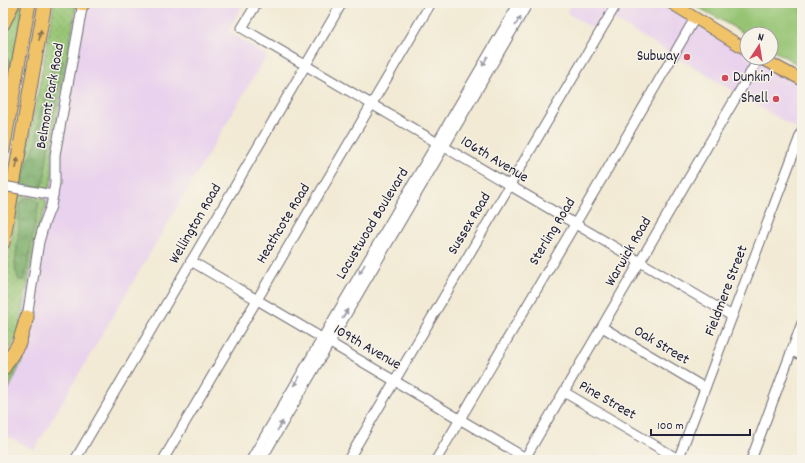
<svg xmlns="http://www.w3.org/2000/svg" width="805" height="463" font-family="Dekko,sans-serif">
  <defs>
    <pattern id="grass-dots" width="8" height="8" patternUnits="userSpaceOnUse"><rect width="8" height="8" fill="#96c473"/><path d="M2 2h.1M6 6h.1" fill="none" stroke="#81a864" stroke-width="1.8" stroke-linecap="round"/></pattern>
    <pattern id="forest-crowns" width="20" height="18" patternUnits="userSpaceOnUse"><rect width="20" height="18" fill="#78aa65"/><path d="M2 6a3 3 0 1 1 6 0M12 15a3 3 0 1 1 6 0" fill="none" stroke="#628a54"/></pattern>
  </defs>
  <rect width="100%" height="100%" fill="#f7f3e8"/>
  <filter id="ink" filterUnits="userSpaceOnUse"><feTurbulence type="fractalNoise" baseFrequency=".025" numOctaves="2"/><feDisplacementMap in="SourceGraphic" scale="8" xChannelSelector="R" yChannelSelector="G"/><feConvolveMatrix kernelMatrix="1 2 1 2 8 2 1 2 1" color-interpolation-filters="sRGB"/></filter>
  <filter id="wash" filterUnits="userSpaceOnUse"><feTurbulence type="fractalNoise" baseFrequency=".012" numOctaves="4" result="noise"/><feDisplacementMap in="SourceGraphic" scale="16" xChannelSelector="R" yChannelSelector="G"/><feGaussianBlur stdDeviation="0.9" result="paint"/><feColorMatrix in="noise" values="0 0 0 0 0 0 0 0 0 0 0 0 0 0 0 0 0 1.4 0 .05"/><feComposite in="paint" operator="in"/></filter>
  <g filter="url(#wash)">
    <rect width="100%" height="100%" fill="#f2ead4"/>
    <g fill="#e9d2ed">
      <polygon points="74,3 244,3 228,31 266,56 34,450 3,434 3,416"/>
      <polygon points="572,3 671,3 747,50 747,58 761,58 802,80 802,132 610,17 601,33 567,13"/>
    </g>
    <g fill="url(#grass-dots)" stroke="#5c7357">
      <polygon points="18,3 20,3 23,9 6,105 3,105 3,38"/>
      <polygon points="54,3 74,3 76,9 53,139 52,180 49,189 44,190 19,185 22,165 25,165"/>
      <polygon points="18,195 43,198 46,200 47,205 37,232 19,334 3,361 3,295"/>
      <polygon points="22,346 23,359 7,393 3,416 3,379"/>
    </g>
    <g fill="url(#forest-crowns)" stroke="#4d6650">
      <polygon points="5,57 10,61 3,105 3,58"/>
      <polygon points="58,57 63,61 49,141 44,181 41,187 29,186 24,182 23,175 36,143 40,112 46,98 51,67"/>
      <polygon points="25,198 31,198 39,202 25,280 19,280 16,272 15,264 19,230 19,204"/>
    </g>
    <polygon fill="#96c473" stroke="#5c7357" points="691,3 802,3 802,67 771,49 771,34 747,34 747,35"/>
  </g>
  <g filter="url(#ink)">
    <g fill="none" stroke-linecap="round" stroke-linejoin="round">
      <g stroke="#6b6871" stroke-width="11">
        <g id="minor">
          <polyline points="257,3 242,28 732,316"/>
          <polyline points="20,189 53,195"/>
          <polyline points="191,261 529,460"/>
          <polyline points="27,317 39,242 44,224 51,206 53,195 55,183 55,155 83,3"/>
          <polyline points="602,327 705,388"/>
          <polyline points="791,351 802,355"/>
          <polyline points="564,392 678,459"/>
          <polyline points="75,460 342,3"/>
          <polyline points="163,460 431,3"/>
          <polyline points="251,460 519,3"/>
          <polyline points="261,460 528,3"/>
          <polyline points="348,460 617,3"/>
          <polyline points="436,460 607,170 695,18"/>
          <polyline points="524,460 759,58"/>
          <polyline points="678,460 802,131"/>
          <polyline points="751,460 802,323"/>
        </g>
      </g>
      <g stroke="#6b6871" stroke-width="13">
        <g id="major">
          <polyline points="671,3 747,50"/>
          <polyline points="761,58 802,80"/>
        </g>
      </g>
      <g stroke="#6b6871" stroke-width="15">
        <g id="highway">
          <polyline points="80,3 83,4"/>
          <polyline points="3,24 13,3"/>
          <polyline points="3,150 29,3"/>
          <polyline points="3,243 45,3"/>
          <polyline points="3,369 19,343 27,317"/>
        </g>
      </g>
      <use href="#minor" stroke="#fff" stroke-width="9"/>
      <use href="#major" stroke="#f1c369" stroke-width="11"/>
      <use href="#highway" stroke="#f1c369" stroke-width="13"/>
      <g stroke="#6b6871" stroke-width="11" stroke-linecap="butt">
        <polyline id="minor-bridge" points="3,186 20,189"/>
      </g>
      <use href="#minor-bridge" stroke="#fff" stroke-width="9"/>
    </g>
    <defs><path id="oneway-solid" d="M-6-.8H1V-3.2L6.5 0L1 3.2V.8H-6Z"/></defs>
    <g fill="#9c9ca7">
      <use href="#oneway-solid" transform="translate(518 21) rotate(-59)"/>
      <use href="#oneway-solid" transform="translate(485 61) rotate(120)"/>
      <use href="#oneway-solid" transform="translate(362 269) rotate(121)"/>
      <use href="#oneway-solid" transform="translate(345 314) rotate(-60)"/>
      <use href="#oneway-solid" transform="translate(297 381) rotate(120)"/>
      <use href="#oneway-solid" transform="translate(280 426) rotate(-60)"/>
    </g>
    <g fill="#8a7252">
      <use href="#oneway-solid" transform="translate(40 35) rotate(-80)"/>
      <use href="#oneway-solid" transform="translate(17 163) rotate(-80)"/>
    </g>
  </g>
  <g fill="#d1495b" stroke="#f7f3e8" stroke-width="1.5">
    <circle cx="687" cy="57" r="4"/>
    <circle cx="725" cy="78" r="4"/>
    <circle cx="776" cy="99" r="4"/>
  </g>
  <g text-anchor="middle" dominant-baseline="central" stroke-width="3" stroke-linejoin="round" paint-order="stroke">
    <g font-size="15" fill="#22223b" stroke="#f7f3e8" text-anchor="end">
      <text x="679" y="57">Subway</text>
      <text x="733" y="78" text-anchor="start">Dunkin'</text>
      <text x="768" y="99">Shell</text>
    </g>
    <g font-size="15" fill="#22223b" stroke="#f7f3e8">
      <text transform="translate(51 96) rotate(-80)">Belmont Park Road</text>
      <text transform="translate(494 160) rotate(31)">106th Avenue</text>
      <text transform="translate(196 224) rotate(-60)">Wellington Road</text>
      <text transform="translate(284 224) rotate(-59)">Heathcote Road</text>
      <text transform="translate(373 224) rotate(-59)">Locustwood Boulevard</text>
      <text transform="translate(470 224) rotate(-59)">Sussex Road</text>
      <text transform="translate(553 232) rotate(-59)">Sterling Road</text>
      <text transform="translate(629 252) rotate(-60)">Warwick Road</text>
      <text transform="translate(727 291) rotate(-69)">Fieldmere Street</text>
      <text transform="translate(661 346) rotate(31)">Oak Street</text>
      <text transform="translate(367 348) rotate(30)">109th Avenue</text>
      <text transform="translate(607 401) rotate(30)">Pine Street</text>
    </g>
  </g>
  <rect width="805" height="463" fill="none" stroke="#f7f3e8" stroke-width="16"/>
  <g transform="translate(759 46) rotate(12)"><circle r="19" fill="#f7f3e8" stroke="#a29fa3"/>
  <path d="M0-3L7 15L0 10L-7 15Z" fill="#d1495b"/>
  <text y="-6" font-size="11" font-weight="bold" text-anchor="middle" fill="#22223b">N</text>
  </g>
  <path d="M651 429v6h99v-6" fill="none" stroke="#22223b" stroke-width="2"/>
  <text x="657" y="429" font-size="12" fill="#22223b" stroke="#f7f3e8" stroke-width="3" paint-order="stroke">100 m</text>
</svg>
